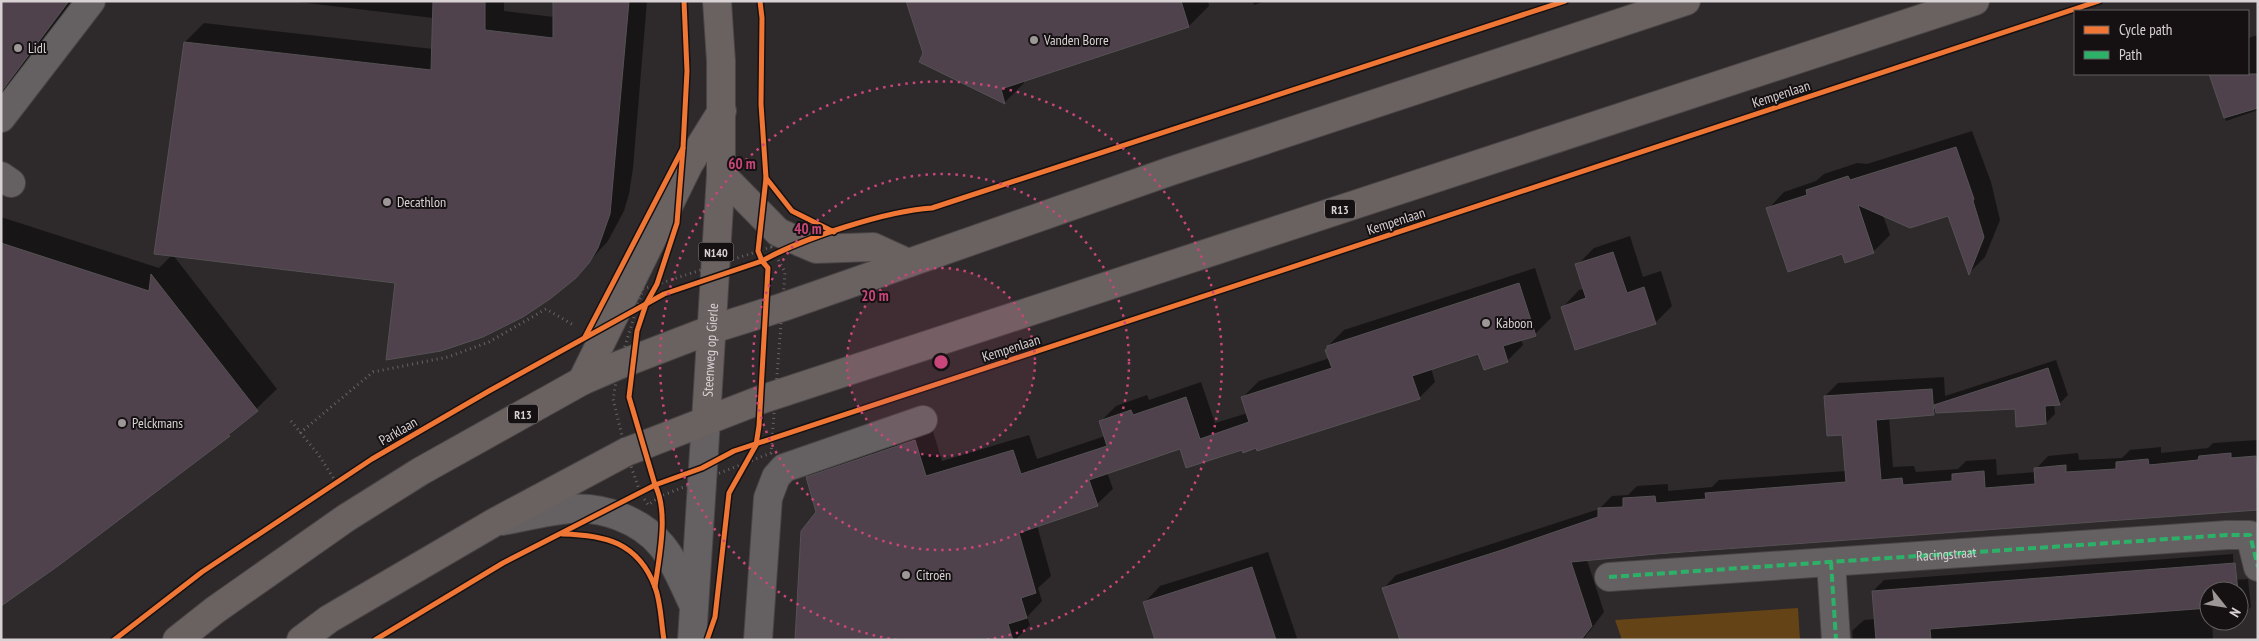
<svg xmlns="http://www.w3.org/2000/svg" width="2259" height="641" font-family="'PT Sans Narrow',sans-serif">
  <rect width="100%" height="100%" fill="#2e292a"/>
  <polygon fill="#644316" points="1798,608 1800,640 1622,640 1615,620"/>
  <g fill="#0007">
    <polygon points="1,1 72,1 1,97"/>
    <polygon points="290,1 504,1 504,11 554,17 554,1 647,1 633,168 629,194 624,211 608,241 575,277 397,282 173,255 277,389 229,435 58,565 1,605 1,217 159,268 172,255 185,42 204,23 433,49 433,18"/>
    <polygon points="908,1 1208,1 1209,6 1189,26 1024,80 1024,83 1004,103 924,53"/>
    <polygon points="1253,1 1266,1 1254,5"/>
    <polygon points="2258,35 2258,110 2226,121 2210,74 2248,74 2248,38"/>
    <polygon points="1972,131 1991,182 2000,220 1985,257 1969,273 1949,214 1883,215 1890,235 1873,252 1843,253 1768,209 1784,192 1816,181 1824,174 1857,163 1867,164"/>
    <polygon points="1630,236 1643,277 1661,271 1672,306 1655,323 1563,307 1579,290 1585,289 1577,265 1594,248"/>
    <polygon points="1535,268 1551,318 1535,334 1521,339 1523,345 1507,361 1479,353 1431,368 1435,382 1419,398 1257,447 1181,448 1107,472 1113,489 1097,504 1037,525 1051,576 1038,588 1042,601 1027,617 1030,625 1015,640 797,640 818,512 807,477 823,461 931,425 942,461 1029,435 1037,459 1105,436 1100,422 1116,406 1147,395 1149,400 1201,382 1215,423 1248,413 1243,397 1259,381 1330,358 1328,346 1344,330"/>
    <polygon points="2056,360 2068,395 2059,404 2054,404 2055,414 2046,423 2016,408 1937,410 1933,414 1889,417 1893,467 1914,466 1916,472 1958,469 1966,461 1996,459 1997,475 2036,472 2036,469 2048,456 2078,453 2079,460 2122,458 2130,450 2161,447 2161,453 2208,448 2213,443 2258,440 2258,509 1587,560 1604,612 1583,640 1476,640 1384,588 1396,575 1599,509 1612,496 1628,495 1637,486 1668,484 1668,491 1712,487 1719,480 1846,471 1844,433 1825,396 1838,383 1944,377 1945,396"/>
    <polygon points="1268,552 1297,638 1295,640 1157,640 1145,602 1160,586"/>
    <polygon points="2233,554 2234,580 2248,579 2251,607 2239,619 2239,591 2209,591 2209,621 2212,621 2213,640 1853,640 1852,631 1864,620 1876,619 1873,591 1884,580"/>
  </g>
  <g fill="#4f424c" stroke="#555254">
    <polygon points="1,1 69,1 1,92"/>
    <polygon points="433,1 485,1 485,30 553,38 553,1 629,1 610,214 598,248 589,263 576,278 550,299 523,317 483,337 441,351 386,360 395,283 154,254 184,42 431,70"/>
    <polygon points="906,1 1181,1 1189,27 1001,89 1005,104 919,62 923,53"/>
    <polygon points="2209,74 2258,74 2258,108 2224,118"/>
    <polygon points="1956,147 1974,199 1973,201 1984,237 1969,275 1948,216 1910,228 1858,205 1874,253 1845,263 1842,254 1788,272 1766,208 1807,195 1806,190 1848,176 1850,180"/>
    <polygon points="1,243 149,291 151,274 258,411 228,435 230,436 58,566 1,606"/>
    <polygon points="1613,252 1627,293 1644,287 1656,324 1575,350 1561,307 1586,298 1575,264"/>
    <polygon points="1519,283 1536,336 1503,346 1508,362 1484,370 1478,354 1412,376 1420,399 1257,451 1256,448 1243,453 1242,450 1186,468 1180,449 1089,480 1098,506 1019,533 1036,593 1021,598 1027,618 1008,624 1013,640 795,640 801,531 816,512 806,477 915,440 926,476 1013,450 1021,474 1107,446 1099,421 1131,410 1133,415 1186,397 1200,439 1249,422 1241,397 1332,368 1325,350 1327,349 1327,346"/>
    <polygon points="2048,368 2060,405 2045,406 2046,424 2016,427 2015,409 1936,413 1934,405"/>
    <polygon points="1932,389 1934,415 1876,420 1881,480 1902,478 1903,485 1952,481 1952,474 1984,471 1985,488 2035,484 2034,468 2066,465 2066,472 2116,469 2116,462 2148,459 2149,465 2198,460 2199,456 2231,453 2231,458 2256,456 2258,510 1657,554 1571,562 1592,626 1581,640 1400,640 1382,588 1502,550 1598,517 1598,508 1623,507 1623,498 1655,496 1656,503 1706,499 1705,493 1846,482 1842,435 1827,436 1824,396"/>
    <polygon points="2235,563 2238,591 2209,591 2209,608 1930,629 1931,640 1876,640 1872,591"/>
    <polygon points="1252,567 1276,640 1155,640 1143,602"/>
  </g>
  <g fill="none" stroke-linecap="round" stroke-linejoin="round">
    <g stroke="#494445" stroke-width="30">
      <g id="minor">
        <polyline points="1,118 91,1"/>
        <polyline points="1,176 11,183"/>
        <path d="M502,521C524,517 547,511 569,509C602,506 641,520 662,546C676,563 684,586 694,606"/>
        <polyline points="1831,562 1836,640"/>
        <polyline points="1609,577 2227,535 2250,535 2258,567"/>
        <polyline points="692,640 706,420"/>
        <polyline points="758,640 768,498 776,477 784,468 923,420"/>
      </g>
    </g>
    <g stroke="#494445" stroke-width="30">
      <g id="major">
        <polyline points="721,174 778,232 802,243 816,249 873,247 908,263"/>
        <polyline points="582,381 689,164 722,111"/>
        <path id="s1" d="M706,420L721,174V61L717,1"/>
        <polyline points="177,640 215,610 346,518 421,471 582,381 619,365 710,330 783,307 1171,171 1686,1"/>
        <polyline points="301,640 329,619 495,522 626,452 760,400 1975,1"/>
      </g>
    </g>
    <g stroke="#686466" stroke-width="3" stroke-dasharray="1 4" stroke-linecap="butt">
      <polygon points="771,247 785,272 771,453 661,496 648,505 640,492 626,452 613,399 619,365 643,289"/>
      <polyline points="291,421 318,454 336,482"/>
      <polyline points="300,433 373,372 448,357 489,342 546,309 575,326"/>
    </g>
    <use href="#minor" stroke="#656162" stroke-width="28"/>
    <use href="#major" stroke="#6a6161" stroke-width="28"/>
    <g stroke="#2db169" stroke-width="4" stroke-dasharray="8 4" stroke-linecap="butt">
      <polyline points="1831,562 1836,640"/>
      <path id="s2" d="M1609,577L2227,535H2250L2258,567"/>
    </g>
    <g stroke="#151112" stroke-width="8">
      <g id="cycleway">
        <polyline points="766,178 792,211 834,232"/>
        <polyline points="585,337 683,148 687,71 684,1"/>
        <path d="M562,534C605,535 638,542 655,587C661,602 661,623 664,640"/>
        <path d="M655,587C659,557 669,512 655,485L629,397L637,331L646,304L657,284L677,223L683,148"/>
        <path d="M114,640L202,572L372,459L489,391L664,294L762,261C803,238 886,211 932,208L1565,1"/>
        <polyline points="375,640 503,563 655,485 702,468 734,451 2099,1"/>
        <polyline points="707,640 715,617 729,493 756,445 759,426 768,268 762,261 758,251 766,178 761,104 762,18 760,1"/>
      </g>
    </g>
    <use href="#cycleway" stroke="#f07635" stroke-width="5"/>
  </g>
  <circle cx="941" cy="362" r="94" fill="#c84679" fill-opacity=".12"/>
  <g fill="none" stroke="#c84679" stroke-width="2.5" stroke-dasharray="2.5 5">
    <circle cx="941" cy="362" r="94"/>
    <circle cx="941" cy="362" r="188"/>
    <path d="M897 640A281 281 0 1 1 985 640"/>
  </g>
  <g fill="#9d9798" stroke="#151112" stroke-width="2">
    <circle cx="1034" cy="40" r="5"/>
    <circle cx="18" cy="48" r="5"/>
    <circle cx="387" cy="202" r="5"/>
    <circle cx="1486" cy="323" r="5"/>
    <circle cx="122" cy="423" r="5"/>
    <circle cx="906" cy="575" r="5"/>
  </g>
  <g text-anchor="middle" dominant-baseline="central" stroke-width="4" stroke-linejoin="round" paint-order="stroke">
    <g fill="#151112" stroke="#9e989a" stroke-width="1">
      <rect x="1325" y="199.5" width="30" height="19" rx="4"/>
      <rect x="698.5" y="242.5" width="35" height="19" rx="4"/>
      <rect x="508" y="404.5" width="30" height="19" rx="4"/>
    </g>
    <g font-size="12" font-weight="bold" fill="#d9d2d4">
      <text x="1340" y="209">R13</text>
      <text x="716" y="252">N140</text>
      <text x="523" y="414">R13</text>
    </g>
    <g font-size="14" fill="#d9d2d4" stroke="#151112" text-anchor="start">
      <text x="1044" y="40">Vanden Borre</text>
      <text x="28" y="48">Lidl</text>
      <text x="397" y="202">Decathlon</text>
      <text x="1496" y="323">Kaboon</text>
      <text x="132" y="423">Pelckmans</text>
      <text x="916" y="575">Citroën</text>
    </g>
    <g font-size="14" fill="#d9d2d4" stroke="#151112">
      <text transform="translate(1781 94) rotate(-18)">Kempenlaan</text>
      <text transform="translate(1396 221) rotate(-18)">Kempenlaan</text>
      <text transform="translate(1011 348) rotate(-18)">Kempenlaan</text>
      <text stroke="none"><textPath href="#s1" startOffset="70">Steenweg op Gierle</textPath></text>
      <text transform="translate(398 431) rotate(-30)">Parklaan</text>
      <text stroke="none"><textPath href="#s2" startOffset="338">Racingstraat</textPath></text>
    </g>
  </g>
  <circle cx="941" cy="362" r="8" fill="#c84679" stroke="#151112" stroke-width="2.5"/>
  <g font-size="15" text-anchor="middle" font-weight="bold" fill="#c84679" stroke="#151112" stroke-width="4" stroke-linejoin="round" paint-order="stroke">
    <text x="742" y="169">60 m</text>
    <text x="808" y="234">40 m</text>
    <text x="875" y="301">20 m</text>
  </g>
  <rect width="2259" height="641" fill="none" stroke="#d9d2d4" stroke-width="5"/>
  <rect x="2074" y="10" width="175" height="65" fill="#151112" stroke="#635e60"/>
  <rect x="2084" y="26" width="25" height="8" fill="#f07635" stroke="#635e60"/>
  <text x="2119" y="35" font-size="15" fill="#d9d2d4">Cycle path</text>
  <rect x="2084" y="51" width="25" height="8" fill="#2db169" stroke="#635e60"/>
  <text x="2119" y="60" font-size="15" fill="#d9d2d4">Path</text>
  <g transform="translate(2224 606) rotate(120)"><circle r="24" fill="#151112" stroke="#635e60"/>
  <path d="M0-4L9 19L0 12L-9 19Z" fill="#9d9798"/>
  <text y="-8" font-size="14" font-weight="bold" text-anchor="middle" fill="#d9d2d4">N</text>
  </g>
</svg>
